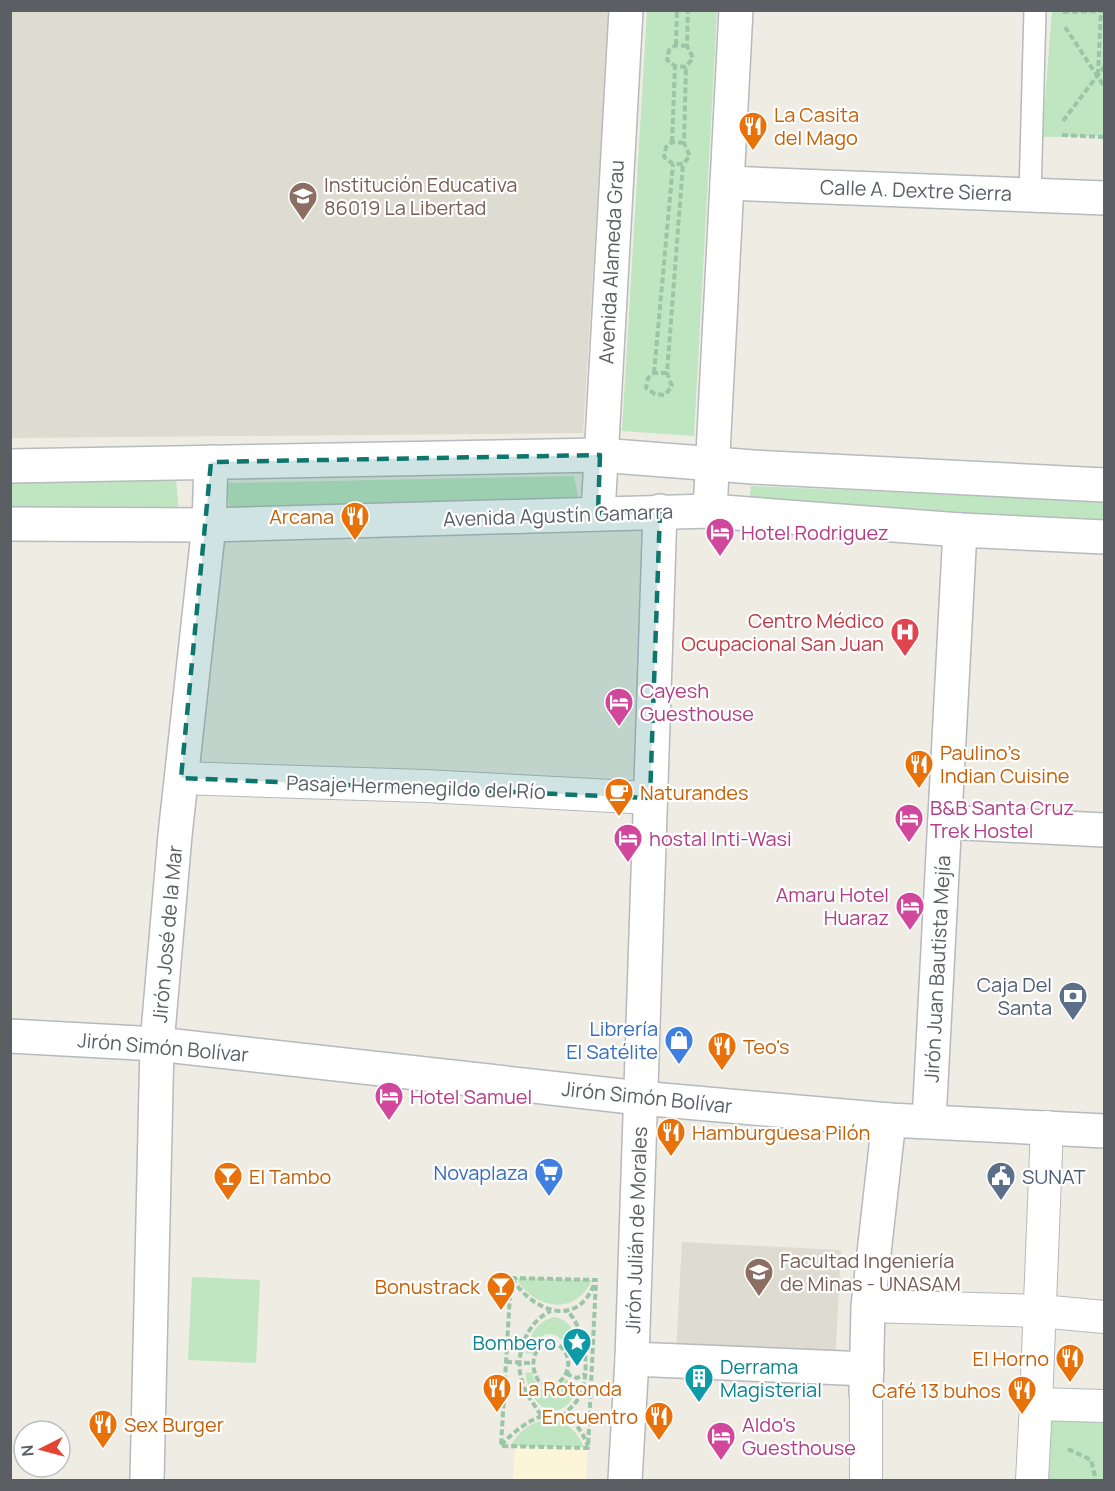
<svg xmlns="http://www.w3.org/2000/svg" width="1115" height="1491" font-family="Manrope,sans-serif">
  <rect width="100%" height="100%" fill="#eeece3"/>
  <polygon fill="#fdf5d9" points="515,1446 588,1448 586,1480 513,1480"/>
  <g fill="#dedbd1">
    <polygon points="10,11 609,11 583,433 11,438"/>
    <polygon points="682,1242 841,1250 835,1364 676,1355"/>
  </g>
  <g fill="#c0e5c1">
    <polygon points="647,11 717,11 694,436 622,431"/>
    <polygon points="1052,11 1104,11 1104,136 1042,137"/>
    <polygon points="574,476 580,507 230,513 226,483"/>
    <polygon points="176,480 179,513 11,513 10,483"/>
    <polygon points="751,486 1104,501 1104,529 748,509"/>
    <polygon points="192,1277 260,1280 256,1363 188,1360"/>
    <path d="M516,1278L592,1280C575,1317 534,1309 516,1278Z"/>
    <path d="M554,1317C568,1319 575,1331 580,1343L567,1349C558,1326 535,1331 533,1354L526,1353C529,1336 536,1322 554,1317Z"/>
    <path d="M532,1372C535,1386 543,1395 558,1390L566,1379L578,1388C560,1429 531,1409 525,1373Z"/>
    <polygon points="1036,1404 1104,1406 1104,1480 1032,1480"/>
    <path d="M547,1420C567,1421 576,1430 584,1447L510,1446C520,1431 529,1422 547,1420Z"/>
  </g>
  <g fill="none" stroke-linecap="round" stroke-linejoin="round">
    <g stroke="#b6b9bd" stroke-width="24">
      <polyline id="service" points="1030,195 1035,10"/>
    </g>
    <g stroke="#b6b9bd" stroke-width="34">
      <g id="pedestrian">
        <polyline points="181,778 425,786 650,798"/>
        <polyline points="868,1306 1040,1311 1104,1317"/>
        <polyline points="866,1393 866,1480"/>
        <polyline points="1036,1404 1047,1127"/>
        <polyline points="1032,1480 1036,1404 1104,1406"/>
      </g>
    </g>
    <g stroke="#b6b9bd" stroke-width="36">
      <g id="minor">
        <polyline points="727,183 1104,198"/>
        <polyline points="710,511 736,10"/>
        <polyline points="598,513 626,10"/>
        <polyline points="945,822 1104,830"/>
        <polyline points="10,1036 157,1044 640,1098 889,1120 1104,1131"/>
        <polyline points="929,1121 960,530"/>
        <polyline points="632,1359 867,1369"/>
        <polyline points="866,1393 868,1306 889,1120"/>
        <polyline points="147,1480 157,1044 175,835 209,525 211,462"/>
        <polyline points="625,1480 632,1359 660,511"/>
      </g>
    </g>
    <g stroke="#b7babf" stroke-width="36">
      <g id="secondary">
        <polyline points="10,466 600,455 753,467 1104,485"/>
        <polyline points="10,524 209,525 710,511 960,530 1104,537"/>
      </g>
    </g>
    <g stroke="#9ac5a7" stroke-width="4" stroke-dasharray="6 3" stroke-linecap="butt">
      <polyline points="1063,12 1104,11"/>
      <polyline points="1065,27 1104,86"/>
      <polyline points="676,45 677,10"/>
      <polyline points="687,46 676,45 669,50 667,60 675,66 686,67 693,58 687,46 688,10"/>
      <polyline points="1098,75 1101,10"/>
      <polyline points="1063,121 1104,67"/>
      <polyline points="1062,135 1104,137"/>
      <polyline points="672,142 675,66"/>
      <polyline points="684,143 672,142 666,147 664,157 673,164 683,164 690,156 684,143 686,67"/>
      <polyline points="654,373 673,164"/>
      <polyline points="667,373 654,373 648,378 646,388 655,394 665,395 672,386 667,373 683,164"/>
      <polygon points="511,1278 596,1280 588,1448 501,1446"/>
      <path d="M512,1279C532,1309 575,1330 594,1285"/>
      <path d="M551,1342C584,1351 564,1400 538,1380C531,1367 532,1356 541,1344Z"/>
      <polyline points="568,1356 573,1352 581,1353 584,1357"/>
      <polyline points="506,1362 533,1363"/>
      <polyline points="568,1372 569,1375 577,1378 585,1374"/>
      <path d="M541,1415C534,1404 525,1394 522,1381C514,1356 526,1322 551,1311"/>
      <path d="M562,1417C567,1411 574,1406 578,1399C592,1376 586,1327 566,1310"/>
      <path d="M501,1445C530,1415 568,1394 588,1446"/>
      <polyline points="1068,1449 1091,1460 1096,1480"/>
    </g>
    <use href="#service" stroke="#fff" stroke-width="21"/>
    <use href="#pedestrian" stroke="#fff" stroke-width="32"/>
    <use href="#minor" stroke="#fff" stroke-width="33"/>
    <use href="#secondary" stroke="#fff" stroke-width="33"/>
  </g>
  <path fill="#0f766e" fill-opacity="0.2" stroke="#0f766e" stroke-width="4.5" stroke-dasharray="12 8" stroke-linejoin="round" d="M600,455L598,513L660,511L650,798L181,778L211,462Z"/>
  <defs>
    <g id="restaurant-pin" transform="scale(1.5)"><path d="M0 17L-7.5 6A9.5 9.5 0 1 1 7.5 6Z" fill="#e8710a" stroke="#fff"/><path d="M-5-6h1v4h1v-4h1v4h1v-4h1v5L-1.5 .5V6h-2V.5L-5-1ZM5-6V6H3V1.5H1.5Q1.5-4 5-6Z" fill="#fff"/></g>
    <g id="school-pin" transform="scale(1.5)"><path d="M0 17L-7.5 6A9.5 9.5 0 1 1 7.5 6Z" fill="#8d6e63" stroke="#fff"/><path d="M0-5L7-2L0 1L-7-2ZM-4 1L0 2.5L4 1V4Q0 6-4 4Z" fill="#fff"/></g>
    <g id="hotel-pin" transform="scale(1.5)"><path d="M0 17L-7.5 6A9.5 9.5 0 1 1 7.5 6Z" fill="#d1479c" stroke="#fff"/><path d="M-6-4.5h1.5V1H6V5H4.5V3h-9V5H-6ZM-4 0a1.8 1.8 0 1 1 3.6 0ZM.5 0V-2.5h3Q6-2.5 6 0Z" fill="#fff"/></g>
    <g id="hospital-pin" transform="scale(1.5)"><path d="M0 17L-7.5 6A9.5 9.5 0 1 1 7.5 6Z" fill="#e0444e" stroke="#fff"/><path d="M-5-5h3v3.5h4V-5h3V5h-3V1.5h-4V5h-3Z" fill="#fff"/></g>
    <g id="cafe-pin" transform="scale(1.5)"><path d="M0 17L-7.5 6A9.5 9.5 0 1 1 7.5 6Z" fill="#e8710a" stroke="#fff"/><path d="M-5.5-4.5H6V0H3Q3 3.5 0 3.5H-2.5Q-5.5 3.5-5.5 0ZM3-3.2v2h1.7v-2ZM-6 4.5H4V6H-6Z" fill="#fff"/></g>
    <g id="bank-pin" transform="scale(1.5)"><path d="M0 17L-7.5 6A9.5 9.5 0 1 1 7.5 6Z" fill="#5c6f8a" stroke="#fff"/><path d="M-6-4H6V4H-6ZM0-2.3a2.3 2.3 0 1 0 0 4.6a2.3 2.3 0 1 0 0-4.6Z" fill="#fff"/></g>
    <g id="shop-pin" transform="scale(1.5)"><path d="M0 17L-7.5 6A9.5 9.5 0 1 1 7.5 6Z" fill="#3f7fe0" stroke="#fff"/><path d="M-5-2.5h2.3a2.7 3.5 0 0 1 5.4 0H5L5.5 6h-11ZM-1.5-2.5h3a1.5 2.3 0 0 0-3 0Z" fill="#fff"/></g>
    <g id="supermarket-pin" transform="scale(1.5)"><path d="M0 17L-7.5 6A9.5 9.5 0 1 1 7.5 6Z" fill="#3f7fe0" stroke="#fff"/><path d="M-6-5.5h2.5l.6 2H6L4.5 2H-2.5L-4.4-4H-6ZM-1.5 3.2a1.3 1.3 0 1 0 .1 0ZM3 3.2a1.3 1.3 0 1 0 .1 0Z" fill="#fff"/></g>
    <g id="bar-pin" transform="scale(1.5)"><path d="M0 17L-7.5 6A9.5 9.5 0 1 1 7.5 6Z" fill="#e8710a" stroke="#fff"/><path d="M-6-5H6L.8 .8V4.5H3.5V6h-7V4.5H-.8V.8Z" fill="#fff"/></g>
    <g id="civic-pin" transform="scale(1.5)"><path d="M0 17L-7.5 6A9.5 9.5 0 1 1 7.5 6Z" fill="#5c6f8a" stroke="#fff"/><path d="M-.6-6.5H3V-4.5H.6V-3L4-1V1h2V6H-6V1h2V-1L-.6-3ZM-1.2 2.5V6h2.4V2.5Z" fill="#fff"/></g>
    <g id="university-pin" transform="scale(1.5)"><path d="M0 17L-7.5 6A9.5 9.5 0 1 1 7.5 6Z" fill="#8d6e63" stroke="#fff"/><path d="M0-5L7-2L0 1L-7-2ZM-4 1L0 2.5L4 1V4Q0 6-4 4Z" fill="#fff"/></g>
    <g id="sight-pin" transform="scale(1.5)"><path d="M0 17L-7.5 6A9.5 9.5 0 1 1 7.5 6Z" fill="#0f9aa8" stroke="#fff"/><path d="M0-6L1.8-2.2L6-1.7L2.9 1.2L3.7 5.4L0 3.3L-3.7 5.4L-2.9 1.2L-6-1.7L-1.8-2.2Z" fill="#fff"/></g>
    <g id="building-pin" transform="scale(1.5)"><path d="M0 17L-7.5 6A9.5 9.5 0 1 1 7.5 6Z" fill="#0f9aa8" stroke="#fff"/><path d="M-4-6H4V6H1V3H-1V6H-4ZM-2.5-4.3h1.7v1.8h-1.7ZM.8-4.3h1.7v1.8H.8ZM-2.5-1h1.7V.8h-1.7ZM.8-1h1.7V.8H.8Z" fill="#fff"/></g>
  </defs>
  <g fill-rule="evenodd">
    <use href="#restaurant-pin" x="753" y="126"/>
    <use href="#school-pin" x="303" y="196"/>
    <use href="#restaurant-pin" x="355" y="516"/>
    <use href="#hotel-pin" x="720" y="532"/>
    <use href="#hospital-pin" x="905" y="632"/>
    <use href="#hotel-pin" x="619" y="702"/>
    <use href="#restaurant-pin" x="919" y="764"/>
    <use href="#cafe-pin" x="619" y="792"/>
    <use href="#hotel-pin" x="909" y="818"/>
    <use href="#hotel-pin" x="628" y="838"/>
    <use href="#hotel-pin" x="910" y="906"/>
    <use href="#bank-pin" x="1073" y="996"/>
    <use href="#shop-pin" x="679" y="1040"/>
    <use href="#restaurant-pin" x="722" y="1046"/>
    <use href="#hotel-pin" x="389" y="1096"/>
    <use href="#restaurant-pin" x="671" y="1132"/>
    <use href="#supermarket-pin" x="549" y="1172"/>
    <use href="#bar-pin" x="228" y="1176"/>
    <use href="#civic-pin" x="1001" y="1176"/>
    <use href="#university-pin" x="759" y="1272"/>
    <use href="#bar-pin" x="501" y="1286"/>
    <use href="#sight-pin" x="577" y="1342"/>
    <use href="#restaurant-pin" x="1070" y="1358"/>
    <use href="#building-pin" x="699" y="1378"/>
    <use href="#restaurant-pin" x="497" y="1388"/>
    <use href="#restaurant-pin" x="1022" y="1390"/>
    <use href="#restaurant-pin" x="659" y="1416"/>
    <use href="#restaurant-pin" x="103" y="1424"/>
    <use href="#hotel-pin" x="721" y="1436"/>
  </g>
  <g text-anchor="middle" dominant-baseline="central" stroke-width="4.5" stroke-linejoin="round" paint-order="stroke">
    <g font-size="20" fill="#c56008" stroke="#fff" text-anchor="start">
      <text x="774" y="114">La Casita<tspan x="774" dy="23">del Mago</tspan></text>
      <text x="334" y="516" text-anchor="end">Arcana</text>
      <text x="940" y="752">Paulino’s<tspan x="940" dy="23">Indian Cuisine</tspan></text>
      <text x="640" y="792">Naturandes</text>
      <text x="743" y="1046">Teo's</text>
      <text x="692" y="1132">Hamburguesa Pilón</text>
      <text x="249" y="1176">El Tambo</text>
      <text x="480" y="1286" text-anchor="end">Bonustrack</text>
      <text x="1049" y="1358" text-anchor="end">El Horno</text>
      <text x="518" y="1388">La Rotonda</text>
      <text x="1001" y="1390" text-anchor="end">Café 13 buhos</text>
      <text x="638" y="1416" text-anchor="end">Encuentro</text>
      <text x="124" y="1424">Sex Burger</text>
    </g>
    <g font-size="20" fill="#785e54" stroke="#fff" text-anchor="start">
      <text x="324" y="184">Institución Educativa<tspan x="324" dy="23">86019 La Libertad</tspan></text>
      <text x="780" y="1260">Facultad Ingeniería<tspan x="780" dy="23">de Minas - UNASAM</tspan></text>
    </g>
    <g font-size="20" fill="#5b5f64" stroke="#fff">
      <text transform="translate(916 190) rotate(2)">Calle A. Dextre Sierra</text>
      <text transform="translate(611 262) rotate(-87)">Avenida Alameda Grau</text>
      <text transform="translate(558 515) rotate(-2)">Avenida Agustín Gamarra</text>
      <text transform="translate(416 787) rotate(2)">Pasaje Hermenegildo del Río</text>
      <text transform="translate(167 934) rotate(-85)">Jirón José de la Mar</text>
      <text transform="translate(937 969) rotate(-87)">Jirón Juan Bautista Mejía</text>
      <text transform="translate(163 1047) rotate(5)">Jirón Simón Bolívar</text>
      <text transform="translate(647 1097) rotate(6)">Jirón Simón Bolívar</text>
      <text transform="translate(636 1230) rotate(-88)">Jirón Julián de Morales</text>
    </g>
    <g font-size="20" fill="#b23c85" stroke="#fff" text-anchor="start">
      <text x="741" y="532">Hotel Rodriguez</text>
      <text x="640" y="690">Cayesh<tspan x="640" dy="23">Guesthouse</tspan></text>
      <text x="930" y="807">B&amp;B Santa Cruz<tspan x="930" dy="23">Trek Hostel</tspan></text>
      <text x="649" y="838">hostal Inti-Wasi</text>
      <text x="889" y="894" text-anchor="end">Amaru Hotel<tspan x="889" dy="23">Huaraz</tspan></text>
      <text x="410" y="1096">Hotel Samuel</text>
      <text x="742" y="1424">Aldo's<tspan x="742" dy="23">Guesthouse</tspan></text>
    </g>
    <g font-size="20" fill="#be3a42" stroke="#fff" text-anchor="end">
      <text x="884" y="620">Centro Médico<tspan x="884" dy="23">Ocupacional San Juan</tspan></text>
    </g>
    <g font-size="20" fill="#4e5e75" stroke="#fff" text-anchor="end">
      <text x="1052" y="984">Caja Del<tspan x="1052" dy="23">Santa</tspan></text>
      <text x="1022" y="1176" text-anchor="start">SUNAT</text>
    </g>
    <g font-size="20" fill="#366cbe" stroke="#fff" text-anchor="end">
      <text x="658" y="1028">Librería<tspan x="658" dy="23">El Satélite</tspan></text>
      <text x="528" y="1172">Novaplaza</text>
    </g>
    <g font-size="20" fill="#0d838f" stroke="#fff" text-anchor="end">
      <text x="556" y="1342">Bombero</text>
      <text x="720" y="1366" text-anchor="start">Derrama<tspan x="720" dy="23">Magisterial</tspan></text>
    </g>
  </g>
  <rect width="1115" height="1491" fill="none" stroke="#5b5f64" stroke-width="24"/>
  <g transform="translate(42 1449) rotate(264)"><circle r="28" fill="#ffffff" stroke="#bdbfc1" stroke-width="1.5"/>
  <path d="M0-4.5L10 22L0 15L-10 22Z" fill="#e44533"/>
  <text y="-9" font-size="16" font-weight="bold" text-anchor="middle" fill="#5b5f64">N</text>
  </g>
</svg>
